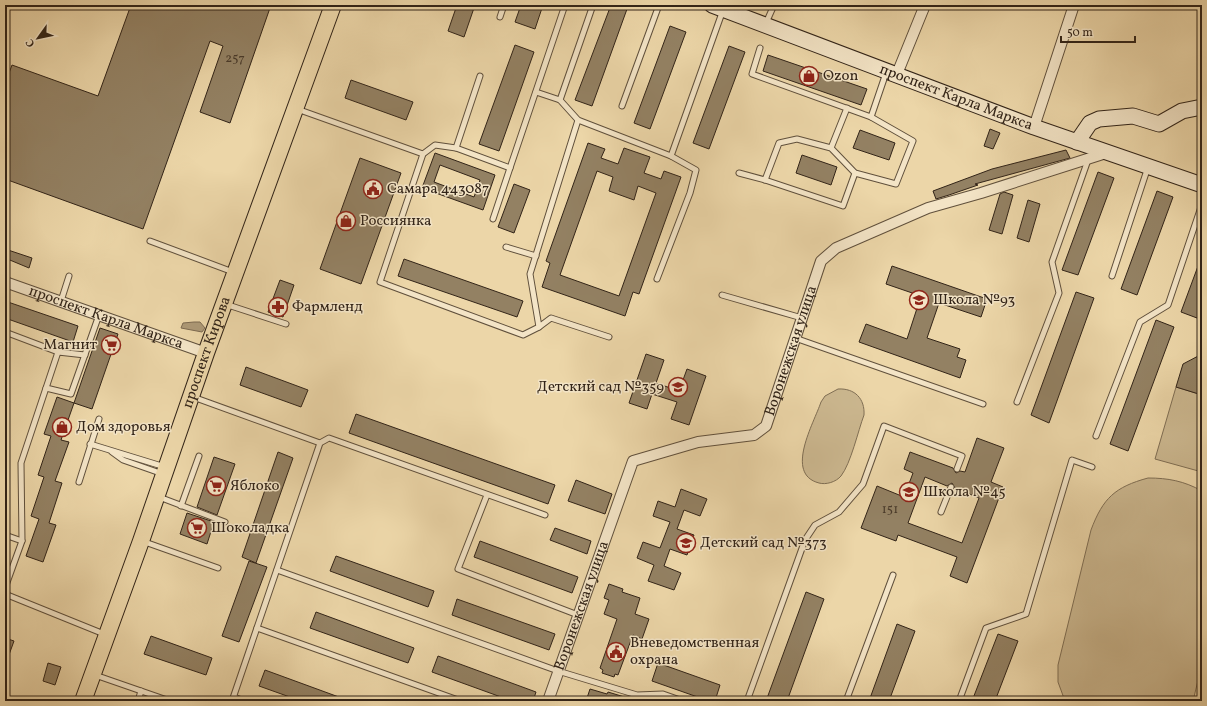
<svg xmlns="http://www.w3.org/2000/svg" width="1207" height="706" font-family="Vollkorn,serif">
  <rect width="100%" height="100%" fill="#ecd6a8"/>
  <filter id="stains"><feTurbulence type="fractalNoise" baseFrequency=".005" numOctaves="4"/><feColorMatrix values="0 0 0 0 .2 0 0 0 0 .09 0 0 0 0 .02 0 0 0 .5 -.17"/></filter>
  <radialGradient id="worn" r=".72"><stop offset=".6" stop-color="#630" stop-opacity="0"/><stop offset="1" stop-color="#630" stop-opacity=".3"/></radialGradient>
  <g fill="#ccb890" stroke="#7f6e54">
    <polygon points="1176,387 1202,395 1202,472 1155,459"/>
    <path d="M838,389C855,388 865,399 864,415C858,431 851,463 841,476C836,482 826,485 819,483C784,474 814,423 821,402L825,396Z"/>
    <path d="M1148,478C1168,478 1184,481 1202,491V664L1193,701H1065L1058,682V665L1091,530C1103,498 1115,487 1148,478Z"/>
  </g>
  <polygon fill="#ad9977" stroke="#7c6a51" points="194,322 200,322 205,328 202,332 181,328 183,323"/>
  <g fill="#938163" stroke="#322418" fill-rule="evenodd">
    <polygon points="131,5 271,5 230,123 200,112 223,46 210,41 143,229 5,179 5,84 12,65 98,96"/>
    <polygon points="457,5 475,5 464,37 448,31"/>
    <polygon points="521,5 543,5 535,29 515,22"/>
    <polygon points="611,5 617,5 627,9 592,106 575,100"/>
    <polygon points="670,26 686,32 650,129 634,123"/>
    <polygon points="515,45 534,52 499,151 479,144"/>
    <polygon points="729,46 745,52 709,149 693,143"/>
    <polygon points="768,55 867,89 861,105 763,71"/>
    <polygon points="351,80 413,102 406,120 345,98"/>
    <polygon points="990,129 1000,133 993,149 984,146"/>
    <polygon points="860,130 895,143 889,160 853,148"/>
    <path d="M588,143L605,149L601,158L618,164L624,148L650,157L644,173L661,179L664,171L681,177L639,294L633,292L625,316L542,287L550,263L546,261ZM597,171L613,177L609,191L634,200L638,186L656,193L619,296L560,275Z"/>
    <polygon points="1066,150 1070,158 975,184 978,185 949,195 936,199 933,191 992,169"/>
    <path d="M435,153L495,175L483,210L422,188ZM440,165L480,180L474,197L434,182Z"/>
    <polygon points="802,155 837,167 831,185 796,173"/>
    <polygon points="360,158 401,173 361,284 320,269"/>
    <polygon points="1098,172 1114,178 1078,275 1062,270"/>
    <polygon points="514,184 530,190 514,233 498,227"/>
    <polygon points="1157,191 1173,197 1137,295 1121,289"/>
    <polygon points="1004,192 1013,195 1002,234 989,230 1000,194"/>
    <polygon points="1028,200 1040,204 1029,242 1017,238"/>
    <polygon points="5,249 32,258 29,268 5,258"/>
    <polygon points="1201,258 1202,304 1197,318 1181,312"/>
    <polygon points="404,259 523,301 517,317 398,276"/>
    <polygon points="892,266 987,299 981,317 939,303 927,338 960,349 957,357 966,360 960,378 859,342 866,324 907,339 921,296 886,284"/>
    <polygon points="280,280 294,285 283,317 268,312"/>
    <polygon points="1076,292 1094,298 1049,423 1031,415"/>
    <polygon points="5,301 78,326 73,342 5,318"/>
    <polygon points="1156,320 1174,327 1128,451 1110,444"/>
    <polygon points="100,328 118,334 92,409 74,403 61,440 69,442 55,481 62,483 49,523 56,525 43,562 26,556 39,519 31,516 44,477 38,475 51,436 44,434 57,397 74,403"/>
    <polygon points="646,354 664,360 656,383 679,391 687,369 706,376 689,425 671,419 677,402 652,394 647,409 629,403"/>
    <polygon points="1202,354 1202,395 1176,387 1183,364"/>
    <polygon points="246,367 308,390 301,407 240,385"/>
    <polygon points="356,414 555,485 548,504 349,433"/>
    <path d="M977,438L1004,448L991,482L1003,487L967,583L950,576L957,557L898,535L896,541L861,528L877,486L904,497L913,473L904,469L910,452L953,468L956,473L960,471L965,472ZM925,477L947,486L952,483L955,488L979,498L962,543L908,523Z"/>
    <polygon points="278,452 293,458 256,563 242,557"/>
    <polygon points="214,457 235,464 217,515 197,507"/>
    <polygon points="576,480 612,494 605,514 568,501"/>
    <polygon points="681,489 707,499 700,516 684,510 677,529 694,535 687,555 670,549 664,566 681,573 674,590 648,581 654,565 637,558 643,542 660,548 670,522 653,516 658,501 675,507"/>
    <polygon points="187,513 214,522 207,544 180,534"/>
    <polygon points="555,528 591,541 587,554 550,540"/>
    <polygon points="480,541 578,577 572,593 474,557"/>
    <polygon points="336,556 434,591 428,607 330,571"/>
    <polygon points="249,561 267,567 239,642 222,636"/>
    <polygon points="609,584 623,589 622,592 640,598 635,614 649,619 642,639 633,635 618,675 615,674 614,677 602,673 603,670 600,668 617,619 604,614 609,600 604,598"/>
    <polygon points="806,592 824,599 787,701 766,701"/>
    <polygon points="457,599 555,634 549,650 452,615"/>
    <polygon points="316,612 414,648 408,663 310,628"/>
    <polygon points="897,624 915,631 889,701 869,701"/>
    <polygon points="998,634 1018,641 995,701 972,701"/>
    <polygon points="151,636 212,658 206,675 144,654"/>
    <polygon points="5,638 14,641 6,663 5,662"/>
    <polygon points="438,656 536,692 533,701 512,701 432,672"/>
    <polygon points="48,663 61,667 55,685 43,681"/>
    <polygon points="658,663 720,685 715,701 709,701 652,681"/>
    <polygon points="265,670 347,700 347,701 301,701 259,686"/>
    <polygon points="590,689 607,694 608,692 631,699 631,701 586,701"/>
  </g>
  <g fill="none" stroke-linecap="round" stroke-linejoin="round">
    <g stroke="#60503c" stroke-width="7">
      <g id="lane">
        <polyline points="500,17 504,5"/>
        <polyline points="766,23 774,5"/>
        <polyline points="760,48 752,74 871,117 886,73"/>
        <polyline points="536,92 560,100 578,120 671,156 696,170 690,193 657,279"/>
        <polyline points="560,100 593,5"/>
        <polyline points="622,106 659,5"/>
        <polyline points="297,109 423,154"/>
        <polyline points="578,120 530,274 539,327 551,318 609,337"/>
        <polyline points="456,148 480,76"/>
        <polyline points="831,148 847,108"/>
        <polyline points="671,156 723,10"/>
        <polyline points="739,173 765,180 843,206 855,173"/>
        <polyline points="765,180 779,143 797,139 831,148 855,173 896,184 913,141 871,117"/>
        <polyline points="493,219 510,168"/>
        <polyline points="150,241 233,272"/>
        <polyline points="506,247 536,256"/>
        <polyline points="1112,276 1148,167"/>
        <polyline points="722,295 802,318"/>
        <polyline points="61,301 69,276"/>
        <polyline points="225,304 286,324"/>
        <polyline points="539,327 523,335 380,282 423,154 435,145 456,148 510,168 565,5"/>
        <polyline points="5,332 58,352"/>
        <polyline points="795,338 983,404"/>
        <polyline points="46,388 71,394 99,315"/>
        <polyline points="193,397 320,443"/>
        <polyline points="1017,402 1059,293 1052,262 1088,160"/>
        <polyline points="1096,436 1140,322 1168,305 1202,204"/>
        <polyline points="90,444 165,467"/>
        <polyline points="112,452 123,460 163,474"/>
        <polyline points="79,482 99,419"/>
        <polyline points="487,495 458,569 578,615"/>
        <polyline points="159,497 225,522"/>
        <polyline points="181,506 199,456"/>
        <polyline points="941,512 951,487"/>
        <polyline points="5,535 22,541"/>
        <polyline points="142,541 218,568"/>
        <polyline points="277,570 558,671 637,695 663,694 683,701"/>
        <polyline points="5,588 22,541 21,463 58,352 85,355"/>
        <polyline points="5,594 104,634"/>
        <polyline points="257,628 461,701"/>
        <polyline points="95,675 170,701"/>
        <polyline points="234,697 244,701"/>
        <polyline points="138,701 141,691"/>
        <polyline points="232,701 320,443 329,438 545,515"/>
        <polyline points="747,701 805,540 815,525 839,512 863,484 884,426 962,456 957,469"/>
        <polyline points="846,701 893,575"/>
        <polyline points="959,701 986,628 1026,614 1072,460 1092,467"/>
      </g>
    </g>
    <g stroke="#60503c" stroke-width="12">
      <g id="street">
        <polyline points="897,74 925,5"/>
        <polyline points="1034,127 1074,5"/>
        <path id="s1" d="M5,282L206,353"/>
        <path id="s2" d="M548,701L633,461L698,442L754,435L766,426L821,261L836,248L928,208L981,193L1106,153"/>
      </g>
    </g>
    <g stroke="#322418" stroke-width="17">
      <g id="secondary">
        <path id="s3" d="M712,5L1034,127L1202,185"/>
        <polyline points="1077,142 1090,123 1099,119 1133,116 1159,124 1182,111 1202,107"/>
      </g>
    </g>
    <g stroke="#322418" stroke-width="18">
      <g id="primary">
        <path id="s4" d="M83,701L141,541L206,353L333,5"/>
      </g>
    </g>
    <use href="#lane" stroke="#f3e4c6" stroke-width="5"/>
    <use href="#street" stroke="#f3e4c6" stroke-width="10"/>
    <use href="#secondary" stroke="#f3e4c6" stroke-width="15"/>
    <use href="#primary" stroke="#ecd6a8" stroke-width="16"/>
  </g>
  <defs>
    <g id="shop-ring" transform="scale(1)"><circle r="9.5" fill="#f3e4c6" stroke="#8f2418" stroke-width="1.5"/><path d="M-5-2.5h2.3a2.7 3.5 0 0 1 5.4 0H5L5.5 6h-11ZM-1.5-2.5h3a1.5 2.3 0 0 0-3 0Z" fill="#8f2418"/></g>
    <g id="civic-ring" transform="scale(1)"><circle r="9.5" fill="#f3e4c6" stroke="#8f2418" stroke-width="1.5"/><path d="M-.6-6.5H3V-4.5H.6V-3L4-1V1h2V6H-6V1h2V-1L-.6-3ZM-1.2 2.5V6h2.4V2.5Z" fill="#8f2418"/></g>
    <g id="school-ring" transform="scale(1)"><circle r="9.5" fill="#f3e4c6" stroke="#8f2418" stroke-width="1.5"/><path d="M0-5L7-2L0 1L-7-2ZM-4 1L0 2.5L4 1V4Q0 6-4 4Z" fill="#8f2418"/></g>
    <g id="pharmacy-ring" transform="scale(1)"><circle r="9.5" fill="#f3e4c6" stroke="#8f2418" stroke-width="1.5"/><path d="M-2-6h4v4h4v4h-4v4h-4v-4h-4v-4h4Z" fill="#8f2418"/></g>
    <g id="supermarket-ring" transform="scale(1)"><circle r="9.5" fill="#f3e4c6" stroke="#8f2418" stroke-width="1.5"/><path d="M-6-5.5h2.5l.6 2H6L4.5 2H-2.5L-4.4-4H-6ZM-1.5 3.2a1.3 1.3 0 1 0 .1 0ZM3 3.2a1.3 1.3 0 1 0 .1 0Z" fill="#8f2418"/></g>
  </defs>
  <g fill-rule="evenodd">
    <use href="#shop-ring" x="809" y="76"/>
    <use href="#civic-ring" x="373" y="189"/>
    <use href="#shop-ring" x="346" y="221"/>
    <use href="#school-ring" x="919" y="300"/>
    <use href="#pharmacy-ring" x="278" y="307"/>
    <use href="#supermarket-ring" x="111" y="345"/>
    <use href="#school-ring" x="678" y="387"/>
    <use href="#shop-ring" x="62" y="427"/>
    <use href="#supermarket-ring" x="216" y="486"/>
    <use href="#school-ring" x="909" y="492"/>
    <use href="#supermarket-ring" x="197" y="528"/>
    <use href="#school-ring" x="686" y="543"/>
    <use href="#civic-ring" x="616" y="652"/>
  </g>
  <g text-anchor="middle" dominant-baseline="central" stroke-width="3" stroke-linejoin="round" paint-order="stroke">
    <g font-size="13" fill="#4a3b2b">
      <text x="235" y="59">257</text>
      <text x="890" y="510">151</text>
    </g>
    <g font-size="15" fill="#322418" stroke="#f3e4c6" text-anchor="start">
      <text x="823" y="76">Ozon</text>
      <text x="387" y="189">Самара 443087</text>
      <text x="360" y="221">Россиянка</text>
      <text x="933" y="300">Школа №93</text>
      <text x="292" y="307">Фармленд</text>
      <text x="97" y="345" text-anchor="end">Магнит</text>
      <text x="664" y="387" text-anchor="end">Детский сад №359</text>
      <text x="76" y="427">Дом здоровья</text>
      <text x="230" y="486">Яблоко</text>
      <text x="923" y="492">Школа №45</text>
      <text x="211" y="528">Шоколадка</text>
      <text x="700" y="543">Детский сад №373</text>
      <text x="630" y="643">Вневедомственная<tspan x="630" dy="17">охрана</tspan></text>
    </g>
    <g font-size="15" fill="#322418" stroke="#f3e4c6">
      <text stroke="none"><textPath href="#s3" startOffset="261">проспект Карла Маркса</textPath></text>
      <text stroke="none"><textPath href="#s1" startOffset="107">проспект Карла Маркса</textPath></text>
      <text stroke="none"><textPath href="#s2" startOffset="473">Воронежская улица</textPath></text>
      <text stroke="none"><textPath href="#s4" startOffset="370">проспект Кирова</textPath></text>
      <text stroke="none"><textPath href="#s2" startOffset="101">Воронежская улица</textPath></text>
    </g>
  </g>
  <rect width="1207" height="706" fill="none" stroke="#ecd6a8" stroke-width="20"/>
  <rect x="6" y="6" width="1195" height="694" fill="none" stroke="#322418" stroke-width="2"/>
  <rect x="10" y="10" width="1187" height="686" fill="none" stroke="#322418"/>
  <g transform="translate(38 38) rotate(237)" stroke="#f3e4c6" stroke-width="3" paint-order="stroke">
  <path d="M0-3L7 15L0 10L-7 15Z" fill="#322418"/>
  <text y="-6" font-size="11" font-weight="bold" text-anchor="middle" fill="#322418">С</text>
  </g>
  <path d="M1061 36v6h74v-6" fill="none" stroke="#322418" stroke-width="2"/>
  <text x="1067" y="36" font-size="12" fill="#322418" stroke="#f3e4c6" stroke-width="3" paint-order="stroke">50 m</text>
  <rect width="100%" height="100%" filter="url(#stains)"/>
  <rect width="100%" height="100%" fill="url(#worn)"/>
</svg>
